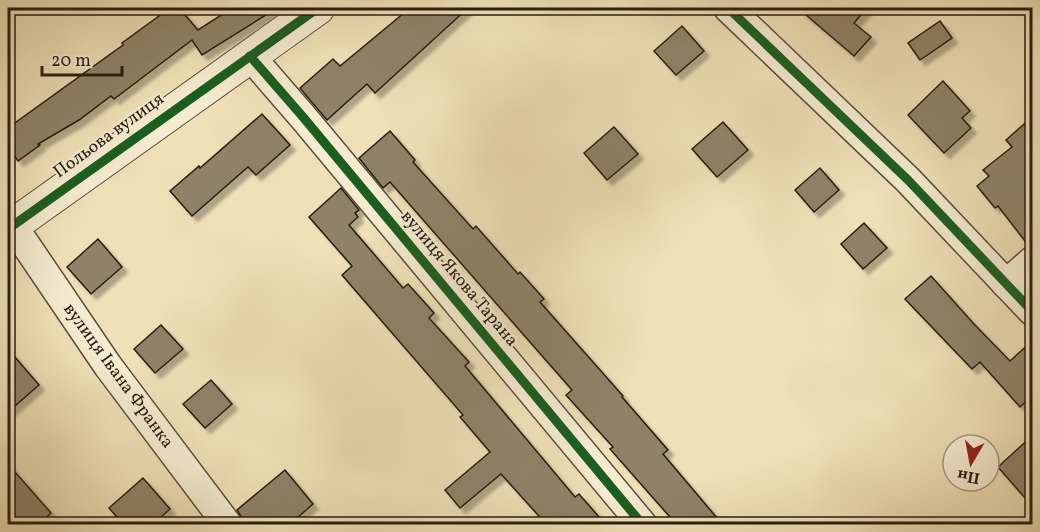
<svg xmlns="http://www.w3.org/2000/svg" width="1040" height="532" font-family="Vollkorn,serif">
  <defs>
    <filter id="shadow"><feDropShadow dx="5.5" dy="5.5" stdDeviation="1.5" flood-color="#0004"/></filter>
  </defs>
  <rect width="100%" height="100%" fill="#f0e0b7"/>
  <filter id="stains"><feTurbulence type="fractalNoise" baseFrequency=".00333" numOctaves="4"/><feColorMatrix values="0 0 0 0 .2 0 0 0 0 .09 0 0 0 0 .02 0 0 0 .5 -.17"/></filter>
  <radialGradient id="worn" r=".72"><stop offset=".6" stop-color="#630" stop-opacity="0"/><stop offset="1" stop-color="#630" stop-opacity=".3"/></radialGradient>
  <g fill="#908267" stroke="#291d11" stroke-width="1.5" filter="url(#shadow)">
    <polygon points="170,8 179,8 198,30 232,8 277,8 202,55 192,40 114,99 111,96 79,120 38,144 40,145 18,161 8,147 8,128 123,45 122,43"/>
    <polygon points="410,8 468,8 375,93 367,84 327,120 300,88 333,59 340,66"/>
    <polygon points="798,8 867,8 854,23 871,37 854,56"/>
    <polygon points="940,21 952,38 920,60 908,43"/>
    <polygon points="682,26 704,51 676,75 654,51"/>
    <polygon points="943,81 970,111 962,118 971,128 944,153 908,115"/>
    <polygon points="262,114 290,145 256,175 248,167 192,216 170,191 199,166 200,168"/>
    <polygon points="1032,117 1032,245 1028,245 998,206 995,208 977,186 989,176 983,170 1012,147 1006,140"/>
    <polygon points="723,122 748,150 717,177 692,149"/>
    <polygon points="614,127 638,154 607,180 584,153"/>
    <polygon points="390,131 415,160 413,162 473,229 476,226 518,274 520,272 544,299 540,302 623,396 622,397 668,450 663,454 723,525 677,525 610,449 613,447 566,395 572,390 529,341 390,182 383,188 359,158"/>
    <polygon points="820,168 839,190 814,212 795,190"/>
    <polygon points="341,188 359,210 355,213 358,217 349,225 403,288 408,284 434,313 429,318 469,362 465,366 575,497 579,494 606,525 547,525 501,474 460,508 445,490 490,452 460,417 463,415 342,275 352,266 309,217"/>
    <polygon points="864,223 887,248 863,269 841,244"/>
    <polygon points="98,239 122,267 91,294 67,267"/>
    <polygon points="931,276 974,324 1010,361 1032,341 1032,396 1020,407 980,362 972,369 905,299"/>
    <polygon points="161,325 183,349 155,373 134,349"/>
    <polygon points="8,349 39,385 8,412"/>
    <polygon points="211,380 232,404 205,428 183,404"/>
    <polygon points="1032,436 1032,506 998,467"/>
    <polygon points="8,464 51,513 38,525 8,525"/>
    <polygon points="285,470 313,504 289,525 246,525 237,510"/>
    <polygon points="143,478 170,509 152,525 124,525 109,508"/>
  </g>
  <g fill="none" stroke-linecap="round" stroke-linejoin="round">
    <g stroke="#5b4e3a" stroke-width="31">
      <g id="minor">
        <polyline points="728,8 908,180 1032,311"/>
        <polyline points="250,56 303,117 642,524"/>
        <polyline points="13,226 108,366 227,524"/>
        <polyline points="1006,284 1032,261"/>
      </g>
    </g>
    <g stroke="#5b4e3a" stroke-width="35">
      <polyline id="tertiary" points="8,229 318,8"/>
    </g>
    <use href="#minor" stroke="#f5ebd0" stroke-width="28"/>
    <use href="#tertiary" stroke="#f5ebd0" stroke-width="33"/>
    <g stroke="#f5ebd0" stroke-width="13">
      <g id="cycleway">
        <polyline points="728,8 908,180 1032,311"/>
        <polyline points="250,56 303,117 642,524"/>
        <polyline points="8,229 318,8"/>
      </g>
    </g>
    <use href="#cycleway" stroke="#1b5e20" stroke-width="9"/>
  </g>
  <g text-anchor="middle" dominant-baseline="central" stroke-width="4.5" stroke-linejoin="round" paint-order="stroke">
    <g font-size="18" fill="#291d11" stroke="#f5ebd0">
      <text transform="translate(109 136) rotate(-36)">Польова вулиця</text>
      <text transform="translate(459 279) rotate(50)">вулиця Якова Тарана</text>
      <text transform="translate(118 376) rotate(54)">вулиця Івана Франка</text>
    </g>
  </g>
  <rect width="1040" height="532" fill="none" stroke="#f0e0b7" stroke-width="30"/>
  <rect x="9" y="9" width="1022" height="514" fill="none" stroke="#291d11" stroke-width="3"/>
  <rect x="15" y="15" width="1010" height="502" fill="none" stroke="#291d11" stroke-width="1.5"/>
  <g transform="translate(971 463) rotate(190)"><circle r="28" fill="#f5ebd0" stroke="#a39984" stroke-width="1.5"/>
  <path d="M0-4.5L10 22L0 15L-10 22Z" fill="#8f2418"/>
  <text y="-9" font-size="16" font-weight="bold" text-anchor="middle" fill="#291d11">Пн</text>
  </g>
  <path d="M42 66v9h80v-9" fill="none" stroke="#291d11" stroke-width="3"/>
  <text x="51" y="66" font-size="18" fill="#291d11" stroke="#f5ebd0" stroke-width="4.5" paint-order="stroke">20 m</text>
  <rect width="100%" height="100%" filter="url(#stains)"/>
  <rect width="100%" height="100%" fill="url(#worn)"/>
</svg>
